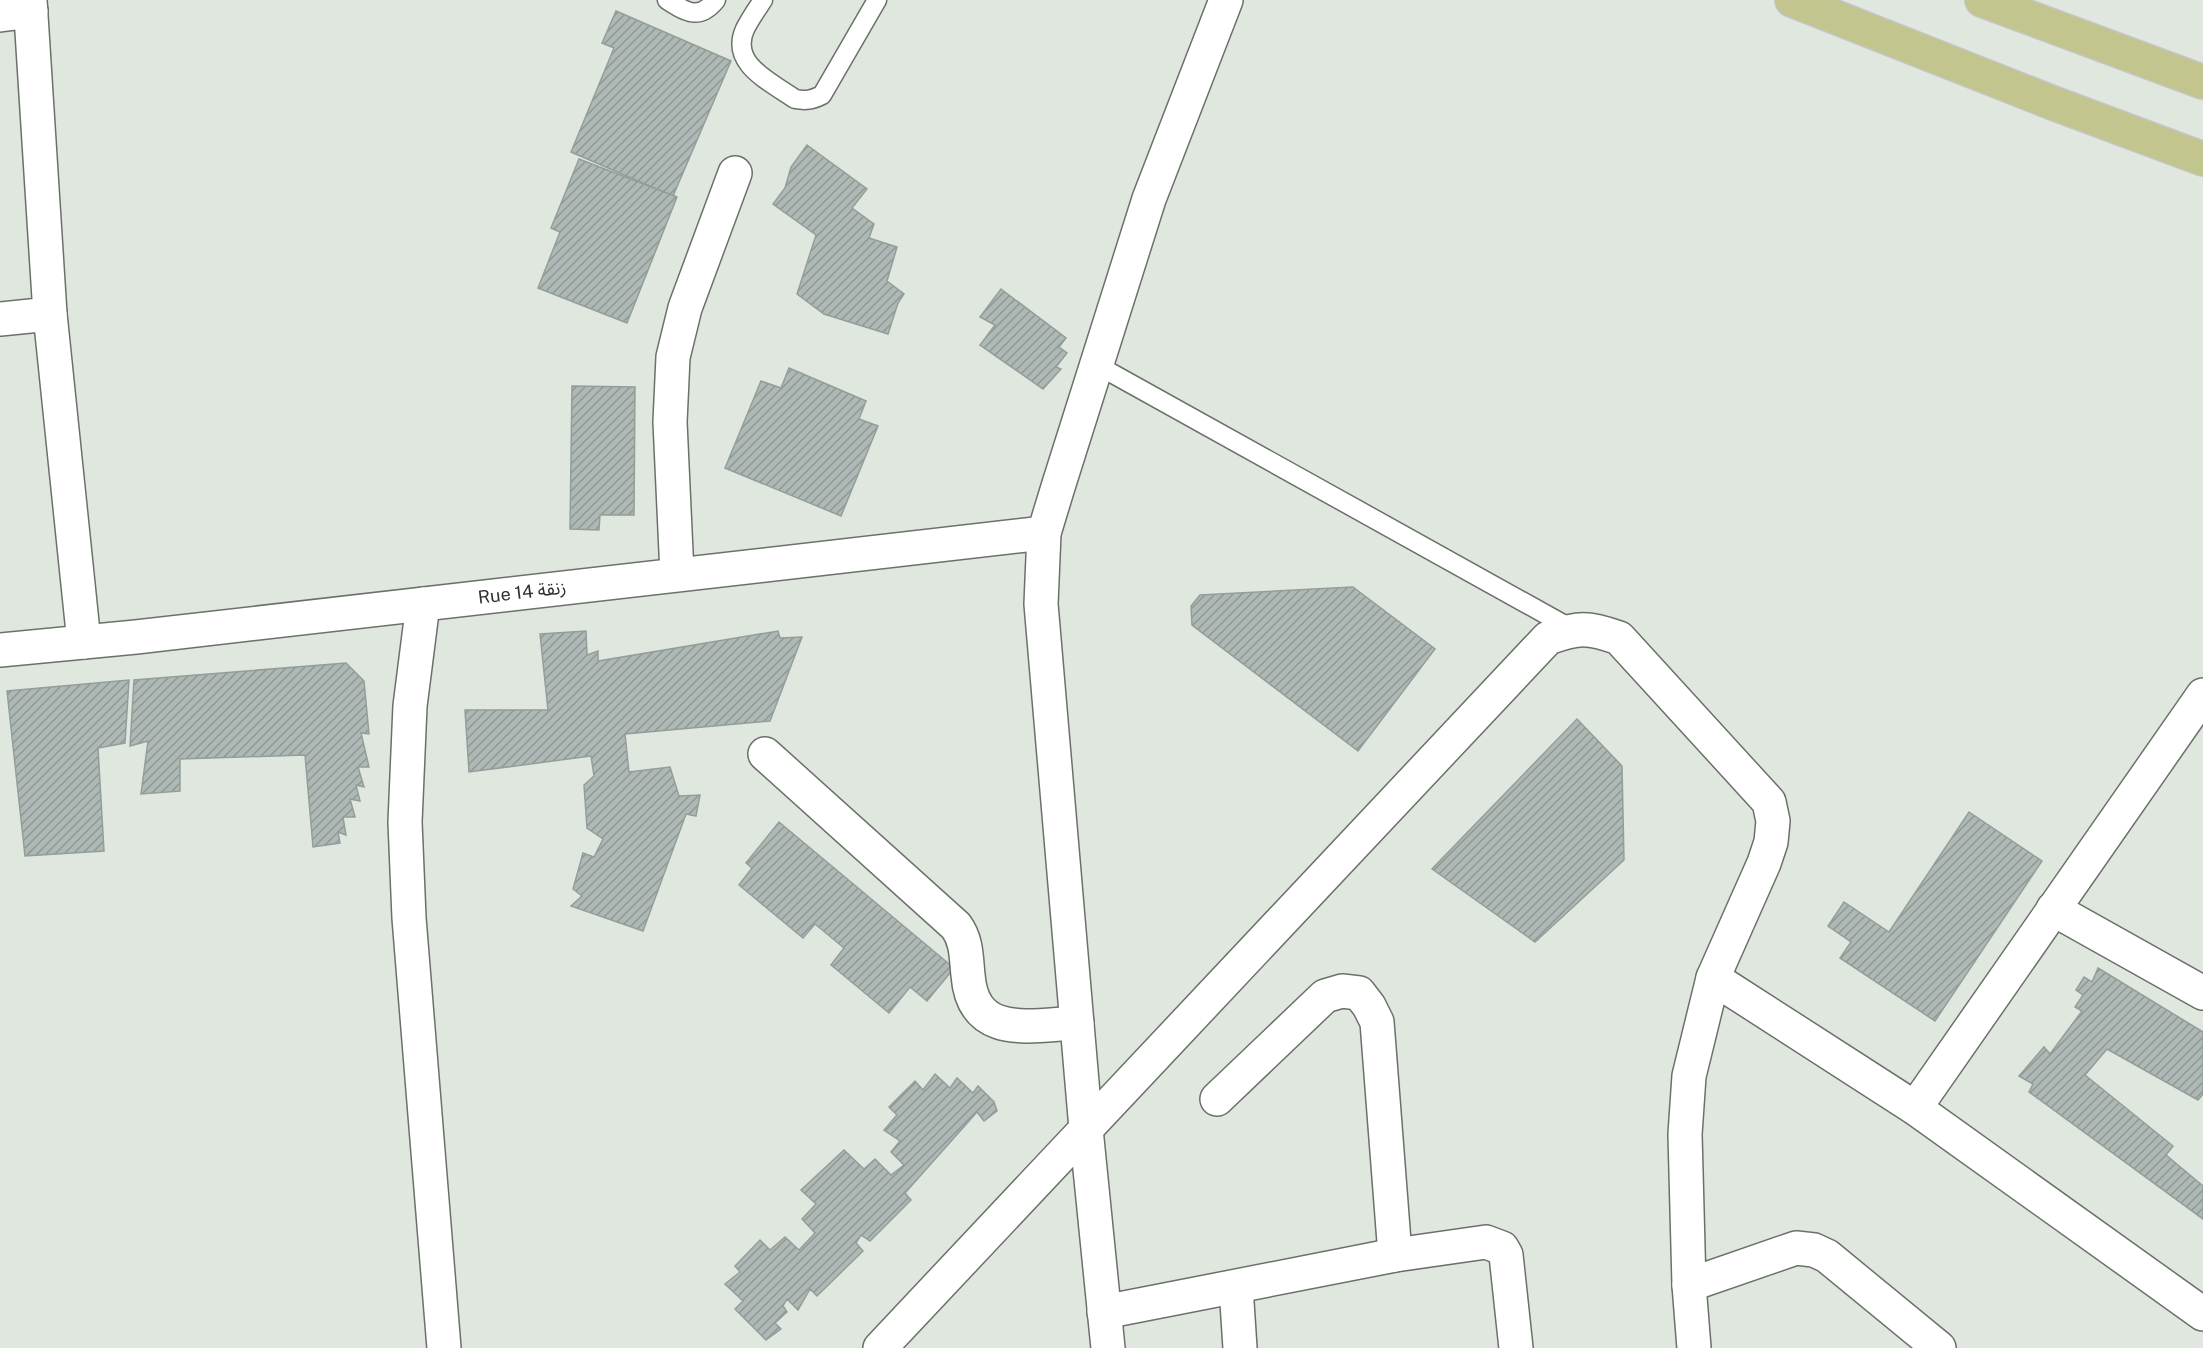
<svg xmlns="http://www.w3.org/2000/svg" width="2203" height="1348" font-family="'Public Sans','Noto Sans Arabic',sans-serif">
  <defs>
    <pattern id="building-hatch" width="6" height="6" patternUnits="userSpaceOnUse" patternTransform="scale(1.5)"><rect width="6" height="6" fill="#aeb9b6"/><path d="M-1 1l2-2M0 6l6-6M5 7l2-2" fill="none" stroke="#8e9794"/></pattern>
  </defs>
  <rect width="100%" height="100%" fill="#e0e7df"/>
  <g fill="url(#building-hatch)" stroke="#939e9b" stroke-width="1.5">
    <polygon points="616,11 731,61 673,196 571,152 614,48 602,43"/>
    <polygon points="807,145 867,189 852,208 874,224 869,238 897,247 887,281 904,294 898,303 888,334 824,314 797,294 816,235 773,204 785,188 791,167"/>
    <polygon points="579,159 677,197 627,323 538,288 560,232 551,228"/>
    <polygon points="1001,289 1066,338 1059,347 1067,353 1056,367 1061,369 1043,389 980,345 995,325 980,317"/>
    <polygon points="789,368 866,401 859,419 878,426 841,516 725,468 761,381 781,388"/>
    <polygon points="572,386 635,387 634,515 600,515 599,530 570,529"/>
    <polygon points="1353,587 1435,649 1358,751 1192,625 1191,606 1200,595"/>
    <polygon points="586,631 587,655 598,651 598,661 778,631 780,638 802,637 770,721 625,734 629,772 670,767 679,796 700,795 696,816 686,814 643,931 571,906 582,896 573,889 583,853 594,857 603,839 587,828 584,785 594,776 591,756 469,772 465,710 548,710 540,634"/>
    <polygon points="346,663 364,681 369,734 361,733 369,767 358,767 364,787 356,785 360,801 350,799 355,817 343,817 346,835 338,832 340,843 313,847 305,755 180,759 180,791 141,794 148,741 130,746 134,680"/>
    <polygon points="129,680 125,743 98,748 104,851 25,856 7,691"/>
    <polygon points="1577,719 1622,766 1624,860 1535,942 1432,869"/>
    <polygon points="1969,812 2042,861 1935,1021 1840,958 1851,942 1828,926 1844,902 1889,932"/>
    <polygon points="779,822 954,968 927,1001 910,987 889,1013 831,965 844,948 815,924 803,938 739,885 752,868 746,863"/>
    <polygon points="2098,968 2203,1032 2203,1094 2198,1100 2107,1049 2085,1075 2173,1146 2166,1155 2203,1186 2203,1219 2029,1092 2033,1084 2019,1076 2044,1047 2050,1054 2082,1011 2075,1007 2083,995 2076,990 2084,977 2092,982"/>
    <polygon points="935,1074 950,1088 957,1078 973,1093 978,1086 994,1102 997,1111 984,1121 977,1112 905,1193 911,1200 870,1241 861,1235 856,1243 863,1251 817,1296 810,1289 798,1310 787,1299 783,1306 787,1312 775,1323 781,1329 766,1340 735,1309 743,1301 725,1284 740,1272 735,1266 760,1240 770,1250 785,1237 799,1250 815,1233 802,1219 816,1204 801,1190 844,1150 864,1169 875,1159 891,1175 904,1165 891,1152 900,1141 884,1130 897,1115 889,1107 915,1081 923,1090"/>
  </g>
  <g fill="none" stroke-linecap="round" stroke-linejoin="round">
    <g stroke="#6b716a" stroke-width="21">
      <g id="lane">
        <path d="M667,0C686,12 699,21 716,0"/>
        <path d="M763,0C757,9 750,19 745,29C729,64 771,82 795,99C806,101 812,100 822,95L877,0"/>
        <polyline points="1097,365 1572,629"/>
      </g>
    </g>
    <g stroke="#6b716a" stroke-width="36">
      <g id="street">
        <polyline points="30,0 50,314 84,642"/>
        <polyline points="0,15 31,11"/>
        <polyline points="0,319 50,314"/>
        <polyline points="677,574 670,422 673,357 685,308 735,173"/>
        <polyline points="423,604 410,706 405,822 409,918 444,1348"/>
        <polyline points="0,650 136,637 1044,533"/>
        <path d="M765,754L956,926C967,941 966,957 968,975C973,1040 1030,1025 1077,1023"/>
        <polyline points="2053,909 2203,993"/>
        <polyline points="1217,1099 1325,996 1342,991 1359,993 1369,1006 1377,1022 1395,1255"/>
        <polyline points="1915,1108 2203,695"/>
        <polyline points="1689,1285 1796,1248 1814,1250 1827,1256 1939,1348"/>
        <polyline points="1236,1287 1240,1348"/>
        <polyline points="1104,1312 1395,1255 1486,1242 1502,1248 1506,1255 1516,1348"/>
        <path d="M880,1348L1548,638C1579,627 1588,627 1619,638L1769,802L1773,821L1771,842L1764,863L1713,978"/>
        <polyline points="1108,1348 1086,1129 1041,604 1044,533 1058,487 1149,199 1226,0"/>
        <polyline points="1694,1348 1689,1285 1685,1134 1689,1076 1713,978 1915,1108 2203,1314"/>
      </g>
    </g>
    <g stroke="#c4c5c4" stroke-width="36">
      <g id="primary">
        <polyline points="1792,0 2053,103 2203,159"/>
        <polyline points="1982,0 2203,82"/>
      </g>
    </g>
    <use href="#lane" stroke="#fff" stroke-width="18"/>
    <use href="#street" stroke="#fff" stroke-width="33"/>
    <use href="#primary" stroke="#c2c58d" stroke-width="33"/>
  </g>
  <g text-anchor="middle" dominant-baseline="central" stroke-width="4.5" stroke-linejoin="round" paint-order="stroke">
    <g font-size="18" fill="#2e312e" stroke="#fff">
      <text transform="translate(522 592) rotate(-7)">Rue 14 زنقة</text>
    </g>
  </g>
</svg>
